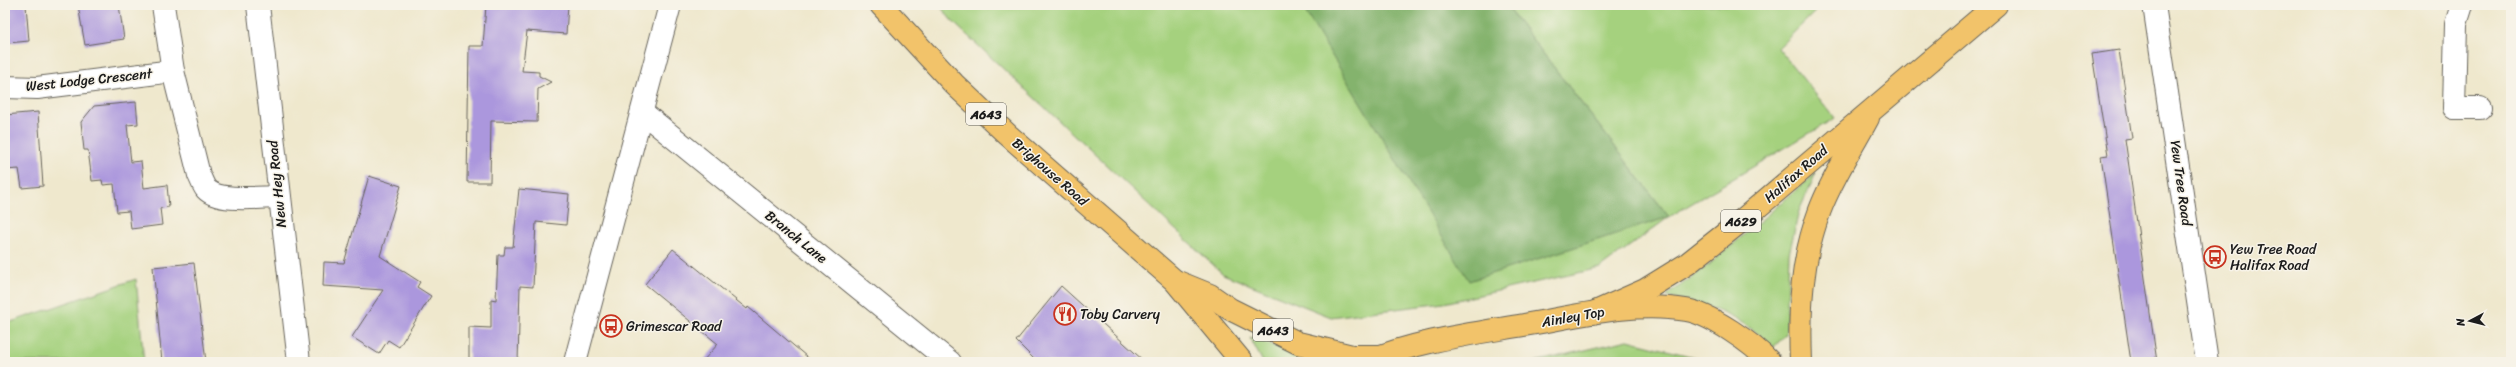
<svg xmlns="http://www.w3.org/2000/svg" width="2516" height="367" font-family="Sriracha,sans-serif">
  <rect width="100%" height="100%" fill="#f7f3e8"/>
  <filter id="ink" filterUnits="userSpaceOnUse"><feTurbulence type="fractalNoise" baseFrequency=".025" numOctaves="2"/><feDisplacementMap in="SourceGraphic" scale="8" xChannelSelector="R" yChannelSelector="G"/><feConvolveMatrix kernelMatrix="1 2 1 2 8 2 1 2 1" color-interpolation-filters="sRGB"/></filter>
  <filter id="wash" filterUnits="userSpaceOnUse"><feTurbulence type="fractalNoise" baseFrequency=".012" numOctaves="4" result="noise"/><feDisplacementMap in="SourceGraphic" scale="16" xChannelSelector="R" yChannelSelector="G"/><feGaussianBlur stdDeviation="0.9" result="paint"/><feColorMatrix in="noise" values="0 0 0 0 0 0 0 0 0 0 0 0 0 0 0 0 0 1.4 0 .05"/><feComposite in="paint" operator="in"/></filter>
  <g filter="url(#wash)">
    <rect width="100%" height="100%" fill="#efe8cd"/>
    <g fill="#a5d17e" stroke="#60764d">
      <polygon points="939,5 1304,5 1303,8 1669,217 1506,5 1822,5 1778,48 1835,118 1669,217 1600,268 1444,303 1331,317 1223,274 952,21"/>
      <path d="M1816,173L1799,211L1789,254L1786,334L1774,347C1735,313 1715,308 1666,296L1710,264Z"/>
      <polygon points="136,279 144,362 5,362 5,316 11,322"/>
      <polygon points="1250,338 1325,362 1263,362"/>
      <polygon points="1628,340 1713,362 1534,362"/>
    </g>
    <polygon fill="#84b36d" stroke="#506844" points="1304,5 1506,5 1669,217 1469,281 1303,8"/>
    <g id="blocks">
      <g fill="#ab97dd">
        <polygon points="5,5 26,5 29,41 8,43 7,33 5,33"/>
        <polygon points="78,5 119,5 124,39 85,45"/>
        <polygon points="486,5 568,5 566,34 527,31 522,71 539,72 539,76 551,82 538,89 537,122 491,121 490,182 467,182 469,46 483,46"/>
        <polygon points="2119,50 2132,138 2125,139 2157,362 2131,362 2101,156 2108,155 2092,54"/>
        <polygon points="136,102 138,124 127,125 131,162 141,161 144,188 167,185 169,207 160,208 162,225 131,229 129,211 117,212 114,184 103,185 102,180 92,181 88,150 84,150 81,122 94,106"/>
        <polygon points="38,112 43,186 22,188 19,169 5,170 5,115"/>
        <polygon points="369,176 401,186 380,256 420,282 417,287 431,296 399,347 388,340 379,354 352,337 383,290 323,286 324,262 344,263"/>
        <polygon points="519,189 569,194 566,225 536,222 533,287 520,286 518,362 469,361 469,327 491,328 491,299 496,300 498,255 504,255 505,247 513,247"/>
        <polygon points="673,249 747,309 748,307 813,362 702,362 718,344 645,284"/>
        <polygon points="194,263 206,362 162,362 153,267"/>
        <polygon points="1061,286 1145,362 1037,362 1016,341"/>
      </g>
    </g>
  </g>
  <g filter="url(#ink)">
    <use href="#blocks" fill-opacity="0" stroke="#66635a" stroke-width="1"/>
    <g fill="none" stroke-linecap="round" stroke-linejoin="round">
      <g stroke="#66635a" stroke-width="24">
        <g id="street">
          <path d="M163,5L173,71L199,175C201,179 203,185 206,189C219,203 260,197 279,197"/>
          <polyline points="258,5 299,362"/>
          <polyline points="2154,5 2207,362"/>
          <polyline points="2462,5 2456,24 2454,108 2480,108"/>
          <polyline points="5,87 37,88 173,71"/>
          <polyline points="642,112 950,362"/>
          <polyline points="575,362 670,5"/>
        </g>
      </g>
      <g stroke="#66635a" stroke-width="24">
        <g id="primary">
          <polyline points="881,5 954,84 1008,135 1175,281 1242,362"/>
          <polyline points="1178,282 1210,295 1230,309 1298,343 1352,356 1378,356"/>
        </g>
      </g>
      <g stroke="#66635a" stroke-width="24">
        <g id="highway">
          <polyline points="1593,313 1645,290 1687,264 1740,222 1996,5"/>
          <path d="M1365,362C1415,341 1471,334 1524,325C1578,316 1632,301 1686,310C1711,314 1753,344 1770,362"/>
          <path d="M1801,362C1799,309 1801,260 1820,210C1832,178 1852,148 1868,118"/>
        </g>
      </g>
      <use href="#street" stroke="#fff" stroke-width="22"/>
      <use href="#primary" stroke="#f2c36a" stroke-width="22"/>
      <use href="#highway" stroke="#f2c36a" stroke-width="22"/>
    </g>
  </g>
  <defs>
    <g id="bus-ring" transform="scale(1.15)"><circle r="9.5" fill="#f7f3e8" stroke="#c8321e" stroke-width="1.5"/><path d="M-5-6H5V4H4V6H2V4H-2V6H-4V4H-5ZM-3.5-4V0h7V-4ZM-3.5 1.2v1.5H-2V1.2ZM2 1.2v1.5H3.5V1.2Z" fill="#c8321e"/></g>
    <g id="restaurant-ring" transform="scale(1.15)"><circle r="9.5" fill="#f7f3e8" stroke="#c8321e" stroke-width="1.5"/><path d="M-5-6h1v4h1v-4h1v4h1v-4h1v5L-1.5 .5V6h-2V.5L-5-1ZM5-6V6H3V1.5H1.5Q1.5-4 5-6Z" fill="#c8321e"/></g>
  </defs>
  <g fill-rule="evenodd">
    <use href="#bus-ring" x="2215" y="257"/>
    <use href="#restaurant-ring" x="1065" y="314"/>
    <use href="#bus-ring" x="611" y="326"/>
  </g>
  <g text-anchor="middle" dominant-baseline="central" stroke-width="3" stroke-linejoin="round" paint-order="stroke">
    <g fill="#f7f3e8" stroke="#5e5c59" stroke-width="1">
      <rect x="966" y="103" width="40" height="22" rx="3"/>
      <rect x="1721" y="210" width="40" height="22" rx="3"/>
      <rect x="1253" y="319" width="40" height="22" rx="3"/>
    </g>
    <g font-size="13" font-weight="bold" fill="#1c1c1c">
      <text x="986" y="114">A643</text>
      <text x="1741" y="221">A629</text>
      <text x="1273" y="330">A643</text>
    </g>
    <g font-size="14" fill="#1c1c1c" stroke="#f7f3e8">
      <text transform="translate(89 80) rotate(-6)">West Lodge Crescent</text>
      <text transform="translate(1050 172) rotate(41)">Brighouse Road</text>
      <text transform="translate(1796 174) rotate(-41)">Halifax Road</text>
      <text transform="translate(2181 183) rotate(82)">Yew Tree Road</text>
      <text transform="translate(277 184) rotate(-96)">New Hey Road</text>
      <text transform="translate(796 237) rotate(39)">Branch Lane</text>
      <text transform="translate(1573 317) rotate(-10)">Ainley Top</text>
    </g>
    <g font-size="14" fill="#1c1c1c" stroke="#f7f3e8" text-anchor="start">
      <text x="2230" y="249">Yew Tree Road<tspan x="2230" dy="16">Halifax Road</tspan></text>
      <text x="1080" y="314">Toby Carvery</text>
      <text x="626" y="326">Grimescar Road</text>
    </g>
  </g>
  <rect width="2516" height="367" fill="none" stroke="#f7f3e8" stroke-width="20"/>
  <g transform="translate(2470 321) rotate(263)" stroke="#f7f3e8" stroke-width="3" paint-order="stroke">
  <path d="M0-3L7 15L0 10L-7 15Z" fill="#1c1c1c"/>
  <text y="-6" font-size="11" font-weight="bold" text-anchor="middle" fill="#1c1c1c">N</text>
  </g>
</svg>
